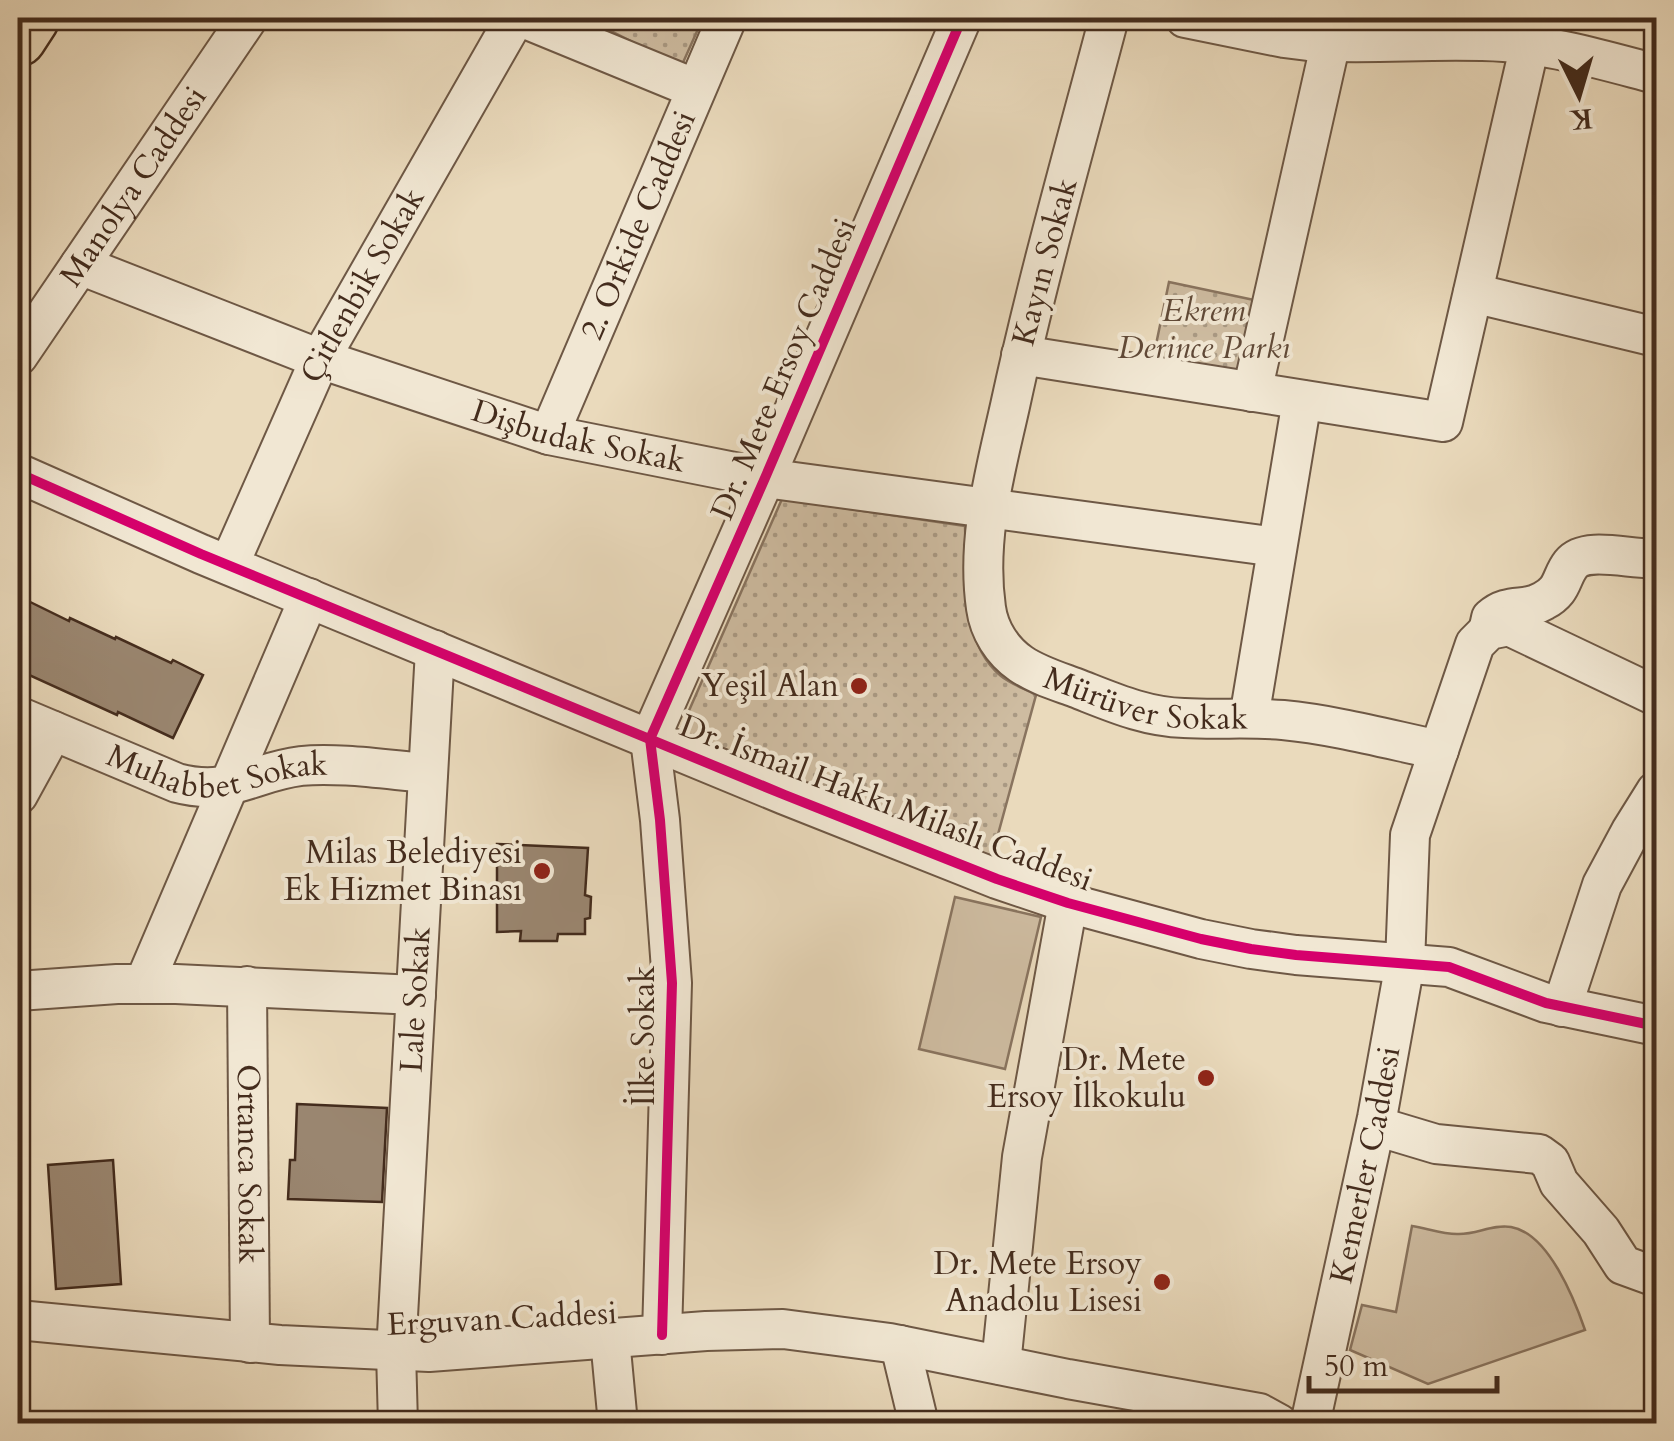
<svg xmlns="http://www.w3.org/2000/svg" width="1674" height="1441" font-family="Cardo,serif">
  <defs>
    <pattern id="park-dots" width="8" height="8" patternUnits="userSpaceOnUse" patternTransform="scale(2.5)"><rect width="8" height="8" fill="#cebca1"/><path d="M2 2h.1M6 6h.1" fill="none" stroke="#a99983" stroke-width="1.8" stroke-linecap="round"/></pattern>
  </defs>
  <rect width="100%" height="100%" fill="#eadabc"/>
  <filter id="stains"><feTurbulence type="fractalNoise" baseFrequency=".002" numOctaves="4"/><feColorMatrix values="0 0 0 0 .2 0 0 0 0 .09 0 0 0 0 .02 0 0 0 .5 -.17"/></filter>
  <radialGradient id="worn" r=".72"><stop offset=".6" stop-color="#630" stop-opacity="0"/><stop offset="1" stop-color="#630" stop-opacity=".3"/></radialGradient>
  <g fill="#cebca1" stroke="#89745f" stroke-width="2.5">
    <polygon points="955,897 1041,917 1005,1069 919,1049"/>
    <path d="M1412,1226C1426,1228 1442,1234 1457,1234C1476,1235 1492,1224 1511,1227C1548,1233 1574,1298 1585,1330L1428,1384L1350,1350L1362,1305L1396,1312Z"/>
  </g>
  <g fill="url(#park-dots)" stroke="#89745f" stroke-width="2.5">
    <polygon points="586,18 703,18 681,67"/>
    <polygon points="1169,282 1254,300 1238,376 1153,359"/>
    <path d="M782,499L965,526C967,576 959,641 1001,676C1011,684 1025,689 1036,695L991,860L680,731Z"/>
  </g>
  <g fill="#9a8670" stroke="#442c1d" stroke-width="2.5">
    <polygon points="18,596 69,621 70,618 115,639 116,637 171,663 173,660 203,675 173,738 118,712 117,715 18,670"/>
    <polygon points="497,844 588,848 585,895 591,897 590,918 585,919 585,934 558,934 557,941 520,941 521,931 497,932"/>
    <polygon points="297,1104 387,1108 382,1202 288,1199 290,1160 295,1160"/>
    <polygon points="113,1160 121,1284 56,1289 48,1165"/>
  </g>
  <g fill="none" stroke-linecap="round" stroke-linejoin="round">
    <g stroke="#6e5845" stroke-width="42">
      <g id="minor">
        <polyline points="523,18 696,89"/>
        <path id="s1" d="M1109,18C1075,147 1038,276 1010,406C995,473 976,539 986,608C989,630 1002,651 1021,664C1037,675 1057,681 1076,688C1112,702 1145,717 1184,718C1217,720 1250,717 1283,720C1335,725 1387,739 1439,750"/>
        <path d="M1185,18L1284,38L1308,41C1373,45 1438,38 1504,42C1556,46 1606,61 1656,74"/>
        <path id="s2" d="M80,265L320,359L549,435L765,478L1277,547"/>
        <polyline points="1473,293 1656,337"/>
        <polyline points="1021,355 1443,422 1536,18"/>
        <path id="s3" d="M18,356L248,18"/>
        <polyline points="1252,392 1336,19"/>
        <path id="s4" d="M549,435L727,18"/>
        <polyline points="18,473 201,554 785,795 997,879 1068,903 1201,939 1251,949 1296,955 1449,967 1546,1003 1656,1026"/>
        <path id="s5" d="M229,565L320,359L515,18"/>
        <path d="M1489,627L1491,618C1509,602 1525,612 1543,601C1564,590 1560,578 1571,564C1586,545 1635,561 1656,558"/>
        <path id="s6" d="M18,716L177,783C230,797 252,772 301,766C337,762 390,770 428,773"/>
        <polyline points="1249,718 1302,400"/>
        <polyline points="18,795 53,731"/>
        <polyline points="144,984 309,598"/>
        <path id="s7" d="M247,986L250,1343"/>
        <polyline points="18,991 117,984 176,984 416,995"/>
        <polyline points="1562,1007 1602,885 1631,831 1656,791"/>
        <polyline points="1376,1126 1436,1144 1539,1154 1550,1162 1559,1183 1601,1231 1623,1265 1656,1277"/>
        <polyline points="18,1320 280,1345 429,1352 706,1331 783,1329 890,1343 1068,1379 1259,1413 1279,1424"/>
        <polyline points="662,1335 672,983 660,820 650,739 765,478 962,18"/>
        <polyline points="610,1339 618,1424"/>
        <polyline points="900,1345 919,1424"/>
        <polyline points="1001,1365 1022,1157 1068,903"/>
        <path id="s8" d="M398,1424L396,1352L435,650"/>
        <path id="s9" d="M1310,1424L1377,1118L1405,963L1410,835L1475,644L1489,630L1509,626L1656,696"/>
      </g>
    </g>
    <g stroke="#442c1d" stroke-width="60">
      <polyline id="highway" points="18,38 31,18"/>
    </g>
    <use href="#minor" stroke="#f1e7d3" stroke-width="38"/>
    <use href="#highway" stroke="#eadabc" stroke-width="55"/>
    <g stroke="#f1e7d3" stroke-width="16">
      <g id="cycleway">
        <polyline points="18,473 201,554 785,795 997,879 1068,903 1201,939 1251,949 1296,955 1449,967 1546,1003 1656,1026"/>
        <polyline points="662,1335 672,983 660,820 650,739 765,478 962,18"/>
      </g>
    </g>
    <use href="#cycleway" stroke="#d6006c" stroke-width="10"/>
  </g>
  <g fill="#8f2418" stroke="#f1e7d3" stroke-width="4">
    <circle cx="859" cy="686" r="10"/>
    <circle cx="542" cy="871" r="10"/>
    <circle cx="1206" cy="1078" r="10"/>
    <circle cx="1162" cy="1282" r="10"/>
  </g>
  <g text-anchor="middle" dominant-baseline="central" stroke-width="8" stroke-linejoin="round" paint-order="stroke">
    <g font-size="32" fill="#442c1d" stroke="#f1e7d3">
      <text stroke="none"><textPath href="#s3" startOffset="205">Manolya Caddesi</textPath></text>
      <text stroke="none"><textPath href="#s4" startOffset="228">2. Orkide Caddesi</textPath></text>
      <text transform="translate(1045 262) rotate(-75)">Kayın Sokak</text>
      <text stroke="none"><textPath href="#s5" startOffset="310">Çitlenbik Sokak</textPath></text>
      <text transform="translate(784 369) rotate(-67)">Dr. Mete Ersoy Caddesi</text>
      <text stroke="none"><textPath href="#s2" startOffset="528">Dişbudak Sokak</textPath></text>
      <text stroke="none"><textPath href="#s1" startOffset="805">Mürüver Sokak</textPath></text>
      <text stroke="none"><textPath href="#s6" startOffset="212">Muhabbet Sokak</textPath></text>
      <text transform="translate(886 803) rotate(21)">Dr. İsmail Hakkı Milaslı Caddesi</text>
      <text stroke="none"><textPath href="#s8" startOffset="425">Lale Sokak</textPath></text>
      <text transform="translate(644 1036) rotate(-90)">İlke Sokak</text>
      <text stroke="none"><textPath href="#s9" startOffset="265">Kemerler Caddesi</textPath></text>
      <text stroke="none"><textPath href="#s7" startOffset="178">Ortanca Sokak</textPath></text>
      <text transform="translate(502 1319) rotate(-3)">Erguvan Caddesi</text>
    </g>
    <g font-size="32" font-style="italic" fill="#604937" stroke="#f1e7d3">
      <text x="1204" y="311">Ekrem<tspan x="1204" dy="37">Derince Parkı</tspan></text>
    </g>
    <g font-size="32" fill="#442c1d" stroke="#f1e7d3" text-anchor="end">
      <text x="839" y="686">Yeşil Alan</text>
      <text x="522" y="853">Milas Belediyesi<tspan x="522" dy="37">Ek Hizmet Binası</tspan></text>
      <text x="1186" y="1060">Dr. Mete<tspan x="1186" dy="37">Ersoy İlkokulu</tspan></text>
      <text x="1142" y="1264">Dr. Mete Ersoy<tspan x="1142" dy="37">Anadolu Lisesi</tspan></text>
    </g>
  </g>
  <rect width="1674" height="1441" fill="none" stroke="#eadabc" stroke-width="60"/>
  <rect x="20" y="20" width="1634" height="1401" fill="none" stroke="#442c1d" stroke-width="5"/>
  <rect x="30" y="30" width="1614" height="1381" fill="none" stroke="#442c1d" stroke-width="2.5"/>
  <g transform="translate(1579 95) rotate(175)" stroke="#f1e7d3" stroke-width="8" paint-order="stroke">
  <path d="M0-8L18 38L0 25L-18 38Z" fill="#442c1d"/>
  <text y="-15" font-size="28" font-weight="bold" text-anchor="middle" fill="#442c1d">K</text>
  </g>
  <path d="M1309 1376v15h188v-15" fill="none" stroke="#442c1d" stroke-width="5"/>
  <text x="1324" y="1376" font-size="30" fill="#442c1d" stroke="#f1e7d3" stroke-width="8" paint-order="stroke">50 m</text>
  <rect width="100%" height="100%" filter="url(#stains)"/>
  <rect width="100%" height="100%" fill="url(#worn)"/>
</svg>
